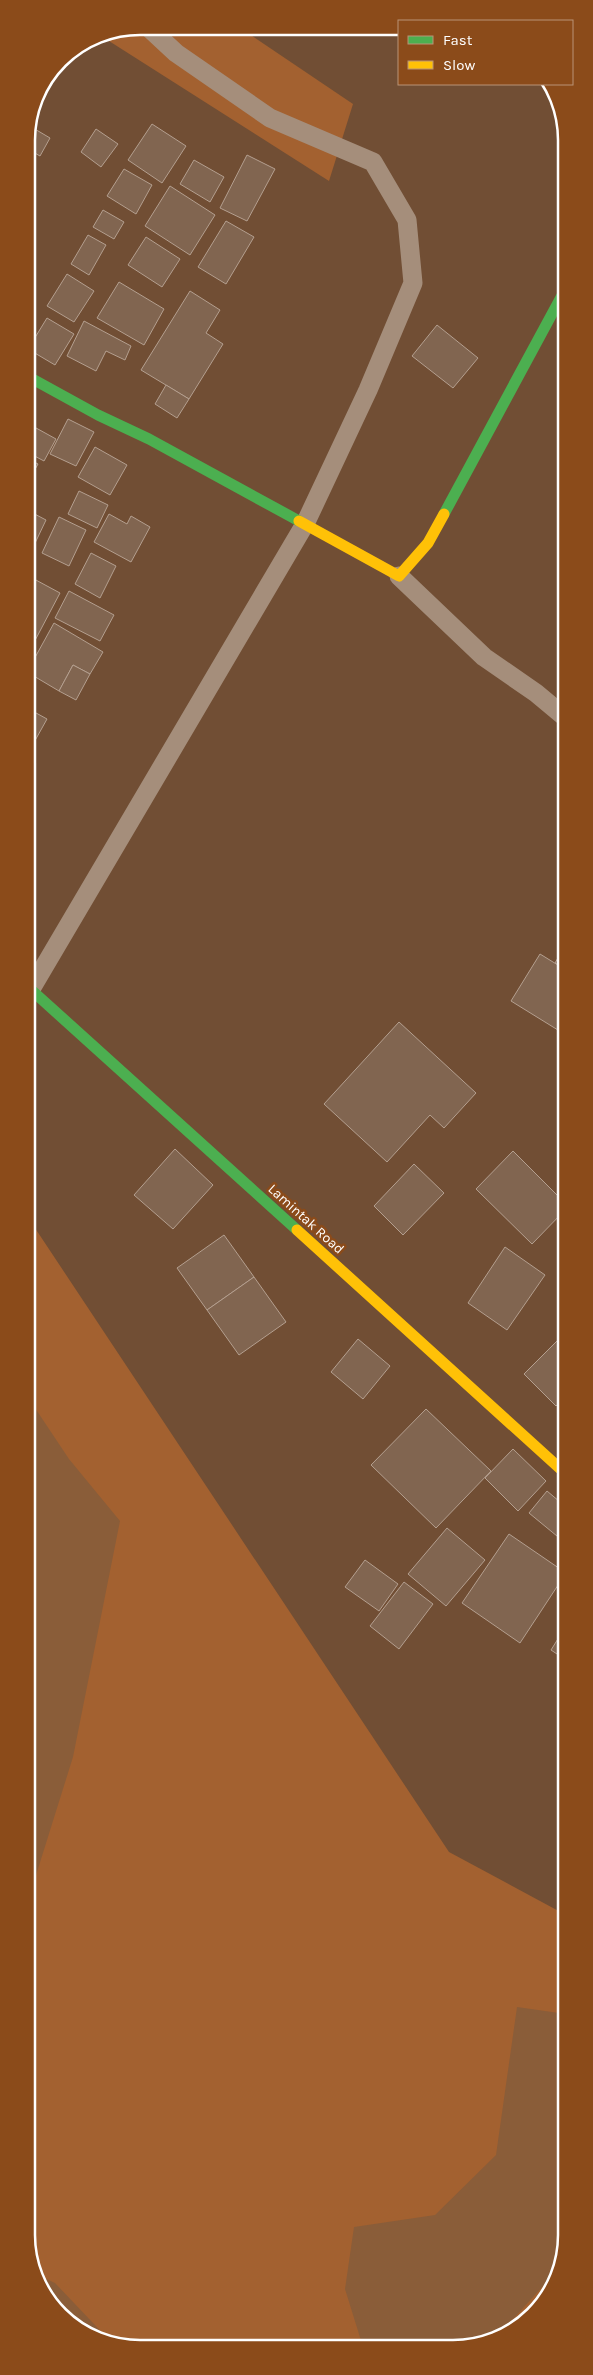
<svg xmlns="http://www.w3.org/2000/svg" width="593" height="2375" font-family="Karla,sans-serif">
  <rect width="100%" height="100%" fill="#714e34"/>
  <g fill="#a36130">
    <polygon points="140,26 239,27 353,104 329,181 98,34"/>
    <polygon points="27,1216 449,1852 566,1915 567,2243 538,2310 510,2334 468,2348 117,2347 59,2315 27,2250"/>
  </g>
  <g fill="#8a5d39">
    <polygon points="27,1396 69,1459 120,1521 73,1757 27,1904"/>
    <polygon points="517,2007 566,2014 567,2243 554,2274 496,2338 468,2348 363,2347 345,2289 354,2227 435,2215 496,2155"/>
    <polygon points="40,2276 55,2283 113,2344 59,2315"/>
  </g>
  <g fill="#816550" stroke="#b49f8f">
    <polygon points="152,124 186,146 162,183 128,160"/>
    <polygon points="28,125 50,138 40,156 26,148"/>
    <polygon points="96,129 118,144 101,167 81,152"/>
    <polygon points="247,155 275,169 247,221 220,208"/>
    <polygon points="194,160 224,177 210,202 180,184"/>
    <polygon points="124,169 152,185 136,214 107,196"/>
    <polygon points="170,186 215,215 190,255 145,226"/>
    <polygon points="103,210 124,222 114,239 93,227"/>
    <polygon points="226,221 254,237 226,284 198,267"/>
    <polygon points="88,235 106,245 89,275 71,264"/>
    <polygon points="146,237 180,259 162,287 128,265"/>
    <polygon points="67,274 94,291 74,322 47,306"/>
    <polygon points="119,282 164,309 144,345 97,318"/>
    <polygon points="190,291 220,310 206,333 223,344 189,399 141,370"/>
    <polygon points="47,318 74,334 55,365 28,349"/>
    <polygon points="84,321 131,346 125,360 106,351 96,371 67,356"/>
    <polygon points="437,325 478,358 453,388 412,356"/>
    <polygon points="166,385 189,399 177,418 155,404"/>
    <polygon points="68,419 94,432 76,466 50,454"/>
    <polygon points="27,423 56,439 44,461 27,452"/>
    <polygon points="95,447 127,465 110,495 78,477"/>
    <polygon points="27,458 38,464 28,482 27,481"/>
    <polygon points="79,491 108,505 97,528 68,514"/>
    <polygon points="27,510 46,520 27,560"/>
    <polygon points="109,514 127,524 131,516 150,527 131,562 94,542"/>
    <polygon points="59,517 86,530 69,566 42,553"/>
    <polygon points="91,553 116,566 100,598 75,584"/>
    <polygon points="34,579 60,593 31,648 27,646 27,591"/>
    <polygon points="69,591 114,615 100,641 55,618"/>
    <polygon points="54,623 103,652 90,674 73,665 59,691 27,672"/>
    <polygon points="73,665 90,674 76,700 59,691"/>
    <polygon points="27,708 47,719 27,755"/>
    <polygon points="27,783 33,787 27,797"/>
    <polygon points="566,944 566,970 555,963"/>
    <polygon points="540,954 566,970 566,1035 511,1001"/>
    <polygon points="399,1022 476,1093 444,1128 430,1115 387,1162 324,1104"/>
    <polygon points="175,1149 213,1185 173,1229 134,1195"/>
    <polygon points="513,1151 566,1204 566,1209 532,1244 476,1189"/>
    <polygon points="414,1164 444,1193 403,1235 374,1206"/>
    <polygon points="224,1235 254,1277 207,1310 177,1268"/>
    <polygon points="505,1247 545,1275 507,1330 468,1303"/>
    <polygon points="254,1277 286,1322 239,1355 207,1310"/>
    <polygon points="566,1332 566,1396 556,1406 524,1374"/>
    <polygon points="358,1339 390,1366 363,1399 331,1372"/>
    <polygon points="426,1409 491,1471 436,1528 371,1465"/>
    <polygon points="513,1449 546,1481 518,1511 485,1478"/>
    <polygon points="547,1491 566,1507 566,1538 563,1541 529,1513"/>
    <polygon points="447,1528 485,1560 446,1606 408,1574"/>
    <polygon points="509,1534 566,1573 520,1643 462,1603"/>
    <polygon points="365,1560 398,1584 379,1611 345,1587"/>
    <polygon points="404,1582 433,1604 399,1649 370,1626"/>
    <polygon points="566,1626 566,1660 551,1650"/>
  </g>
  <g fill="none" stroke-linecap="round" stroke-linejoin="round">
    <g stroke="#a58e7b" stroke-width="19">
      <polyline points="399,576 484,657 536,693 566,718"/>
      <polyline points="31,989 305,524 368,390 413,283 407,220 373,162 270,118 176,53 147,26"/>
    </g>
    <g stroke="#4caf50" stroke-width="11">
      <polyline points="27,376 98,415 149,439 299,521"/>
      <polyline points="444,514 566,288"/>
      <polyline points="27,986 297,1230"/>
    </g>
    <g stroke="#ffc107" stroke-width="11">
      <polyline points="299,521 399,576 428,543 444,514"/>
      <polyline points="297,1230 566,1474"/>
    </g>
  </g>
  <g text-anchor="middle" dominant-baseline="central" stroke-width="5" stroke-linejoin="round" paint-order="stroke">
    <g font-size="14" fill="#fff" stroke="#8b4b1a">
      <text transform="translate(306 1219) rotate(42)">Lamintak Road</text>
    </g>
  </g>
  <path d="M0 0H593V2375H0ZM140 35H453A105 105 0 0 1 558 140V2235A105 105 0 0 1 453 2340H140A105 105 0 0 1 35 2235V140A105 105 0 0 1 140 35Z" fill="#8b4b1a" fill-rule="evenodd"/>
  <path fill="none" stroke="#fff" stroke-width="2.5" d="M140 35H453A105 105 0 0 1 558 140V2235A105 105 0 0 1 453 2340H140A105 105 0 0 1 35 2235V140A105 105 0 0 1 140 35Z"/>
  <rect x="398" y="20" width="175" height="65" fill="#8b4b1a" stroke="#b99376"/>
  <rect x="408" y="36" width="25" height="8" fill="#4caf50" stroke="#b99376"/>
  <text x="443" y="45" font-size="15" fill="#ffffff">Fast</text>
  <rect x="408" y="61" width="25" height="8" fill="#ffc107" stroke="#b99376"/>
  <text x="443" y="70" font-size="15" fill="#ffffff">Slow</text>
</svg>
